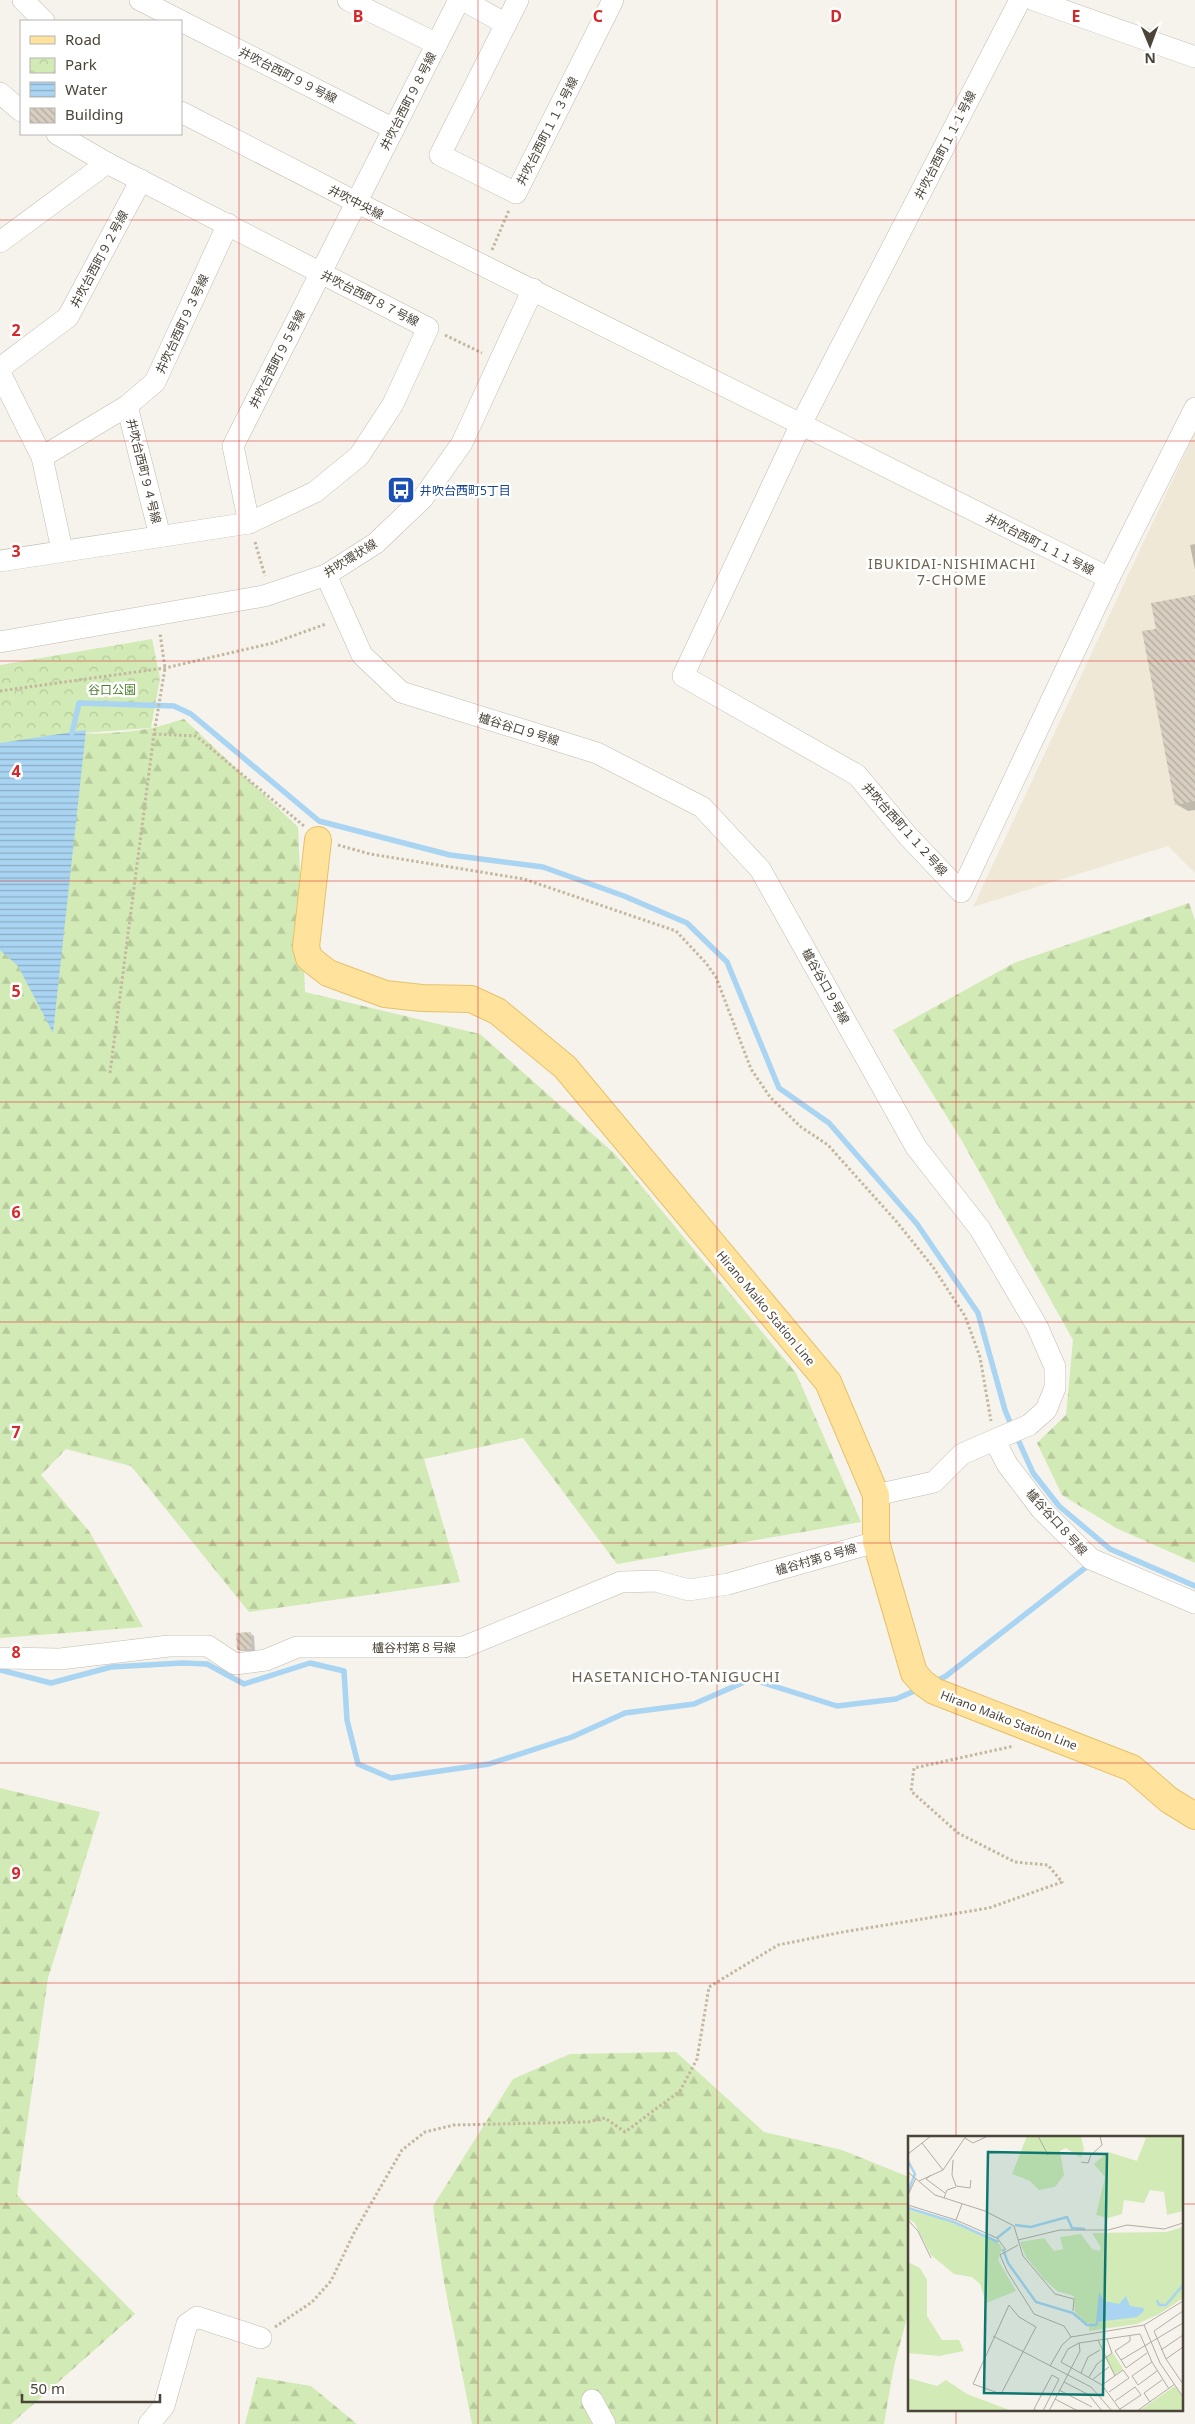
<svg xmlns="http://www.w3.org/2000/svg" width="1195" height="2424" font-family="'Noto Sans','Noto Sans JP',sans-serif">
  <defs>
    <pattern id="forest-firs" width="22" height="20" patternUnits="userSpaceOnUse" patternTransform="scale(1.25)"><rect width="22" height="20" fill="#d2eab5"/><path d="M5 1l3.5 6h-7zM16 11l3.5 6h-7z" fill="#b6ca9c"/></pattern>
    <pattern id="park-crowns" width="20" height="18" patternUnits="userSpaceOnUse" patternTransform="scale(1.25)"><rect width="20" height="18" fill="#d2eab5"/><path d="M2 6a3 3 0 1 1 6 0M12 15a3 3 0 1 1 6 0" fill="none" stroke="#b6ca9c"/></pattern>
    <pattern id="water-rules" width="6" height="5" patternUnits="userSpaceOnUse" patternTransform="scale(1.25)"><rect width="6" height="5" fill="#a9d4f2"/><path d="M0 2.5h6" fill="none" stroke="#8caec5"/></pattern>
    <pattern id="building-back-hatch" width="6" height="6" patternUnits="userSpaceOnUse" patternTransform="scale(1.25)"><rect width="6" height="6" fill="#d8cfc1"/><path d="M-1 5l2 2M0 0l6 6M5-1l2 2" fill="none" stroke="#b1aa9e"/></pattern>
  </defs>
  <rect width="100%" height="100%" fill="#f6f3ec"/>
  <polygon fill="#efe8d6" points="1195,432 1195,873 1168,846 973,907"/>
  <g fill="url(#forest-firs)">
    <path d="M184,719L298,827L305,992L480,1034L615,1154L796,1373L861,1522L617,1564L523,1438L424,1459L460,1582L249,1612L131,1466L66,1449L41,1475L89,1531L143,1627L0,1638V736C48,732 99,737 147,729C159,727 172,722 184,719Z"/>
    <polygon points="1189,903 1195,920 1195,1563 1116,1528 1062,1495 1037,1443 1066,1415 1073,1340 962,1141 893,1030 1014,963"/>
    <polygon points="0,1788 100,1812 48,1978 17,2195 135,2314 11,2424 0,2424"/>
    <polygon points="676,2052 764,2132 842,2150 909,2177 909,2310 894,2366 884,2424 472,2424 444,2282 433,2206 513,2079 570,2054"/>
    <polygon points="257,2377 311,2386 357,2424 245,2424"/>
  </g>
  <polygon fill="url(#park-crowns)" points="152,639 160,678 151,728 0,739 0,665"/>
  <polygon fill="url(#water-rules)" points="86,730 53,1033 18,966 0,950 0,743"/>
  <g fill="#0003">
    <polygon points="1195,544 1195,570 1190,545"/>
    <polygon points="1195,596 1195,810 1188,811 1176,804 1157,630"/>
    <polygon points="251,1634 254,1636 255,1651 241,1651 238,1649"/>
  </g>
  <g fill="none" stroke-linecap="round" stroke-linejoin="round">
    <g stroke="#a9d4f2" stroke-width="5.5">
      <polyline points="72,733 79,703 174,706 191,714 319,821 450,855 543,867 624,896 687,923 727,962 779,1088 829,1123 917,1224 978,1313 1005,1410 1012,1427"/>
      <polyline points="1016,1435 1033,1473 1059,1506 1110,1549 1195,1586"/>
      <polyline points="0,1670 51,1683 111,1667 182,1663 207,1664 244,1684 310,1663 344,1671 347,1720 358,1764 391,1778 489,1764 572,1737 625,1713 694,1704 751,1679 837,1706 896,1699 919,1689"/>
      <polyline points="934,1682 946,1676 1090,1564"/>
    </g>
  </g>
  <g fill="url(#building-back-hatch)">
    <polygon points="1195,595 1195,801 1175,805 1142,631 1156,629 1151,603"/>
    <polygon points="251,1632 252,1649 237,1650 236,1633"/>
  </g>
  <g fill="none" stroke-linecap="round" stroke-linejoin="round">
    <g stroke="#c2bbae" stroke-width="22">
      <g id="minor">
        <polyline points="23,0 44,21"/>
        <polyline points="140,0 181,21"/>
        <polyline points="348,0 437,44"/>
        <polyline points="463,0 506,24"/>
        <polyline points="518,0 440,155 516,193 613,0"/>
        <polyline points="1020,0 801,424 683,676 857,775 907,835 961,892 1109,578 1195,408"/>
        <polyline points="1034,0 1195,57"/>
        <polyline points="181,21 394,129"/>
        <polyline points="0,93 21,111"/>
        <polyline points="181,112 356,202 1109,578"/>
        <polyline points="0,242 107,163"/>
        <polyline points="0,368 68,317 141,180"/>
        <polyline points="0,373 42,457 62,550"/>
        <polyline points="127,406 160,536"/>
        <polyline points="42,457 127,406 155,382 228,224"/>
        <polyline points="249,523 233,446 459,0"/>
        <polyline points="0,561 249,523 315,492 359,456 393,404 428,328 107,163 57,134"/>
        <polyline points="326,575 362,655 401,692 597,753 702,807 760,869 916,1147 980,1229 1037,1326 1055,1367 1055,1388 1046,1410 1029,1425 962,1454 934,1482 876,1495"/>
        <polyline points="0,642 264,596 326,575 376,543 423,498 462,443 533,289"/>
        <polyline points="995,1441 1007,1464 1041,1509 1091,1559 1195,1603"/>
        <polyline points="0,1658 60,1659 169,1646 208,1646 235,1664 266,1660 297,1647 464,1647 621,1582 656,1581 689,1590 728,1584 876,1542"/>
        <polyline points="592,2400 605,2424"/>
        <polyline points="149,2424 164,2406 187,2324 197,2317 261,2338"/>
      </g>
    </g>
    <g stroke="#e6c16a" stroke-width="28">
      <polyline id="major" points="318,840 306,947 309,958 328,973 385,994 422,998 471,999 497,1011 565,1067 828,1382 876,1495 876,1542 914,1673 923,1683 934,1691 1132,1768 1169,1800 1195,1816"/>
    </g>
    <g stroke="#c4b79f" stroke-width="3" stroke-dasharray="2.5 2.5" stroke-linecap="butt">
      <polyline points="492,250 509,210"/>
      <polyline points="445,335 482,353"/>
      <polyline points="255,542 265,576"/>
      <polyline points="0,691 165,668 273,643 326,624"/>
      <polyline points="154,734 196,736 304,826"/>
      <polyline points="338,845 370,854 524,879 676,931 706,963 716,977 751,1069 770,1097 801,1127 828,1145 896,1221 933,1267 965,1316 980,1357 991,1421"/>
      <polyline points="110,1073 154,734 165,668 160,633"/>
      <polyline points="275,2327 312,2302 331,2281 354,2233 402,2150 425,2132 454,2125 588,2122 605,2118 625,2132 680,2091 697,2059 709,1987 778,1945 843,1932 989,1908 1062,1882 1048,1865 1015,1862 958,1833 911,1791 914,1768 1014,1746"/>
    </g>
    <use href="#minor" stroke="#fff" stroke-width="21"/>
    <use href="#major" stroke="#ffe39c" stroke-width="26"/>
  </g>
  <path fill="none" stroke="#d62828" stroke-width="1" stroke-opacity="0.55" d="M239,0V2424M478,0V2424M717,0V2424M956,0V2138M0,220H1195M0,441H1195M0,661H1195M0,881H1195M0,1102H1195M0,1322H1195M0,1543H1195M0,1763H1195M0,1983H1195M0,2204H909M1181,2204H1195M956,2410V2424"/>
  <defs>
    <g id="bus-square" transform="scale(1.4375)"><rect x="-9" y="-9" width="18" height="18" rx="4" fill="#1a4fb4" stroke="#fff"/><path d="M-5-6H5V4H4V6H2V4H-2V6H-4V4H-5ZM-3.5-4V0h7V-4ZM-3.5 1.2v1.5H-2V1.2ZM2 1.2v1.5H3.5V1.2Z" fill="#fff"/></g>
  </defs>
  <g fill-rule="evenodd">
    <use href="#bus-square" x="401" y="490"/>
  </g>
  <g text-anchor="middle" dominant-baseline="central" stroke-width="5" stroke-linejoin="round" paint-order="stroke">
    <g font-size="12" fill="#4b4439" stroke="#fff">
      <text transform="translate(288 75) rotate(27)">井吹台西町９９号線</text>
      <text transform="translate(408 101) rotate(-63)">井吹台西町９８号線</text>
      <text transform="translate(547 131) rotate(-63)">井吹台西町１１３号線</text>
      <text transform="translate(945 145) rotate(-63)">井吹台西町１１１号線</text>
      <text transform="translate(356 202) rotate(27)">井吹中央線</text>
      <text transform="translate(99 259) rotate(-62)">井吹台西町９２号線</text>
      <text transform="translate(370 298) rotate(27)">井吹台西町８７号線</text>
      <text transform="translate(182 324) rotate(-65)">井吹台西町９３号線</text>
      <text transform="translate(277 359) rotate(-63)">井吹台西町９５号線</text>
      <text transform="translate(144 471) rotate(76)">井吹台西町９４号線</text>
      <text transform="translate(1040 544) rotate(27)">井吹台西町１１１号線</text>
      <text transform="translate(350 558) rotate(-32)">井吹環状線</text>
      <text transform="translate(519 729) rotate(17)">櫨谷谷口９号線</text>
      <text transform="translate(905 829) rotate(48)">井吹台西町１１２号線</text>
      <text transform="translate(826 986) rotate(61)">櫨谷谷口９号線</text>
      <text transform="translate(766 1308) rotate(50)">Hirano Maiko Station Line</text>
      <text transform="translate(1057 1522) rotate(48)">櫨谷谷口８号線</text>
      <text transform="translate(816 1559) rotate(-16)">櫨谷村第８号線</text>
      <text x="414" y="1647">櫨谷村第８号線</text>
      <text transform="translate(1009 1720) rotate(21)">Hirano Maiko Station Line</text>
    </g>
    <g font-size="12" fill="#164399" stroke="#fff" text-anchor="start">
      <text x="420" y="490">井吹台西町5丁目</text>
    </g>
    <g font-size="12" fill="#4a7f2a" stroke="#fff">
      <text x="112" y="689">谷口公園</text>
    </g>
    <g font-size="14" letter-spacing="1" fill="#6e6250" stroke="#fff">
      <text x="952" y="563">IBUKIDAI-NISHIMACHI<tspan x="952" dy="16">7-CHOME</tspan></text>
    </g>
    <g font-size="15" letter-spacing="1" fill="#6e6250" stroke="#fff">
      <text x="676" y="1676">HASETANICHO-TANIGUCHI</text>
    </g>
  </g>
  <g transform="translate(908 2136)">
    <rect width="275" height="275" fill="#f6f3ec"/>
    <path d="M119,0H173L176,13L173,22L158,12L152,15L156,39L147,51L131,54L122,45L104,38ZM232,0H275V75L259,79L256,56L242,54L236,67L216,64L214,78L200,82L188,79L197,41L186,28L200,16L229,25L238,2ZM0,74L42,85L92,108L94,114L90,124L108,155L78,167L72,148L64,141L46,138L23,119L6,86L0,83ZM275,91V144L264,155L241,164L237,179L232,183L178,187L167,176L166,160L149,155L136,143L118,121L112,106L136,102L146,115L155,113L152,101L173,98L184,113L191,115L193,112L184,97L258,96ZM0,126L12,132L19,144V180L34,204H51L56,215L31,220L0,217ZM0,242L29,250L38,244L59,258L104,275H0Z" fill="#d2eab5"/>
    <path d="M275,142V162L251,178L229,188L181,195V187L232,183L238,176L239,154L251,150L257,155L261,154ZM205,217L215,233L207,239L197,222ZM267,250L275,262V275H231Z" fill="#d2eab5"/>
    <path d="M191,156L196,165L211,168L218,160L222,170L236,172L235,176L229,181L188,186Z" fill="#a9d4f2"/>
    <path fill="none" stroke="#a9d4f2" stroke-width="2.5" d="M0,25L7,38L0,55M0,72L46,86L90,106M107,89L123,91L159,81L164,92L177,93M89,102L103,91M95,113L100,127L128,166L165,177L179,189H188L189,186M249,164L251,169H258L275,149"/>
    <path fill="none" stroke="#b2ada4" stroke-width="1" d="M88,0H104M130,0L140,19M57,2L65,7L80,0M14,7L35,34M0,18L23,0M45,24L44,39L48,50L62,52L63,44M173,26L180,27L183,19L194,9L192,0M0,36L27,59L77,75L106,90L115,120L147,158L166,163L165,175M23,39L18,43L37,57M11,45L35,34L58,0M0,59L8,42M36,62L39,54L48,51M0,69L48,84L89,102L98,114M0,84L10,95L23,122M48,84L54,68M110,104L152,94H200L219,89L256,93L275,87M110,109L92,119L99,135L126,178L156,190L163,201M101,169L111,181L128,191L93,258L65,248ZM275,175L246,195L258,223L275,248M236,189L252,227L275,261M85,200L183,251L204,275M222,200V205L207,215L213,224L275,187M190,204L207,240M253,214L275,199M258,223L275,211M213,224L218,232L239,217M244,226L224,240L230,249L249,235M142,230L154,209L163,201L236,189L275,165M173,237L180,221L192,214M181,241L189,228L204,217L199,203M185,243L201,231M156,246L181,259L194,275M194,249L215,234L221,242L201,256M151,254L184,271M147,263L170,275M207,265L227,251L233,259L212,273M242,266L236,257L254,244M129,275L126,273L144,239L151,243L135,275M141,275L172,215L171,207M213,275L194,249L153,226L160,213L171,207L232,198L244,226L261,253M229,275L267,248"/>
    <path fill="#0f766e" fill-opacity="0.15" stroke="#0f766e" stroke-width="2.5" d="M80,16L199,18L195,259L76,257Z"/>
    <rect width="275" height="275" fill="none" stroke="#4b4439" stroke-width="2.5"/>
  </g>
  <g font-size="16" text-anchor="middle" font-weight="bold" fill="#d62828" stroke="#fff" stroke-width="5" stroke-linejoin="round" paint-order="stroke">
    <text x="358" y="22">B</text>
    <text x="598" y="22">C</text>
    <text x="836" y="22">D</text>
    <text x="1076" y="22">E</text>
    <text x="16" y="336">2</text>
    <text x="16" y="557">3</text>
    <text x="16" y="777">4</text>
    <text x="16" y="997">5</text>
    <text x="16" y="1218">6</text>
    <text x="16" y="1438">7</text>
    <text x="16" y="1658">8</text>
    <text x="16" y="1879">9</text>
  </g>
  <rect x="20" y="20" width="162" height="115" fill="#ffffff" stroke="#b7b4b0"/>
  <rect x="30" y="36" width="25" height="8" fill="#ffe39c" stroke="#b7b4b0"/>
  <text x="65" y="45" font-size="15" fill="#4b4439">Road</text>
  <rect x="30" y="58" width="25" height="15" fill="url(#park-crowns)" stroke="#b7b4b0"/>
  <text x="65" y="70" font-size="15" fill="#4b4439">Park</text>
  <rect x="30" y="82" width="25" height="15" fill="url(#water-rules)" stroke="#b7b4b0"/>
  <text x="65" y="95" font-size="15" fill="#4b4439">Water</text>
  <rect x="30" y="108" width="25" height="15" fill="url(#building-back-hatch)" stroke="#b7b4b0"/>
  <text x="65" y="120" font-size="15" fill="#4b4439">Building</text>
  <g transform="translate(1150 45) rotate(179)" stroke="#ffffff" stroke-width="4" paint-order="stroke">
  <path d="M0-4L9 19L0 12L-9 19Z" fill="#4b4439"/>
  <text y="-8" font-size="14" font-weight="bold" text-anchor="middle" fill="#4b4439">N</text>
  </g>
  <path d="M22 2394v8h138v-8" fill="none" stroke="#4b4439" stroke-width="2.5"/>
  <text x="30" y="2394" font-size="15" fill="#4b4439" stroke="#ffffff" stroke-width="4" paint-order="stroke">50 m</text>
</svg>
